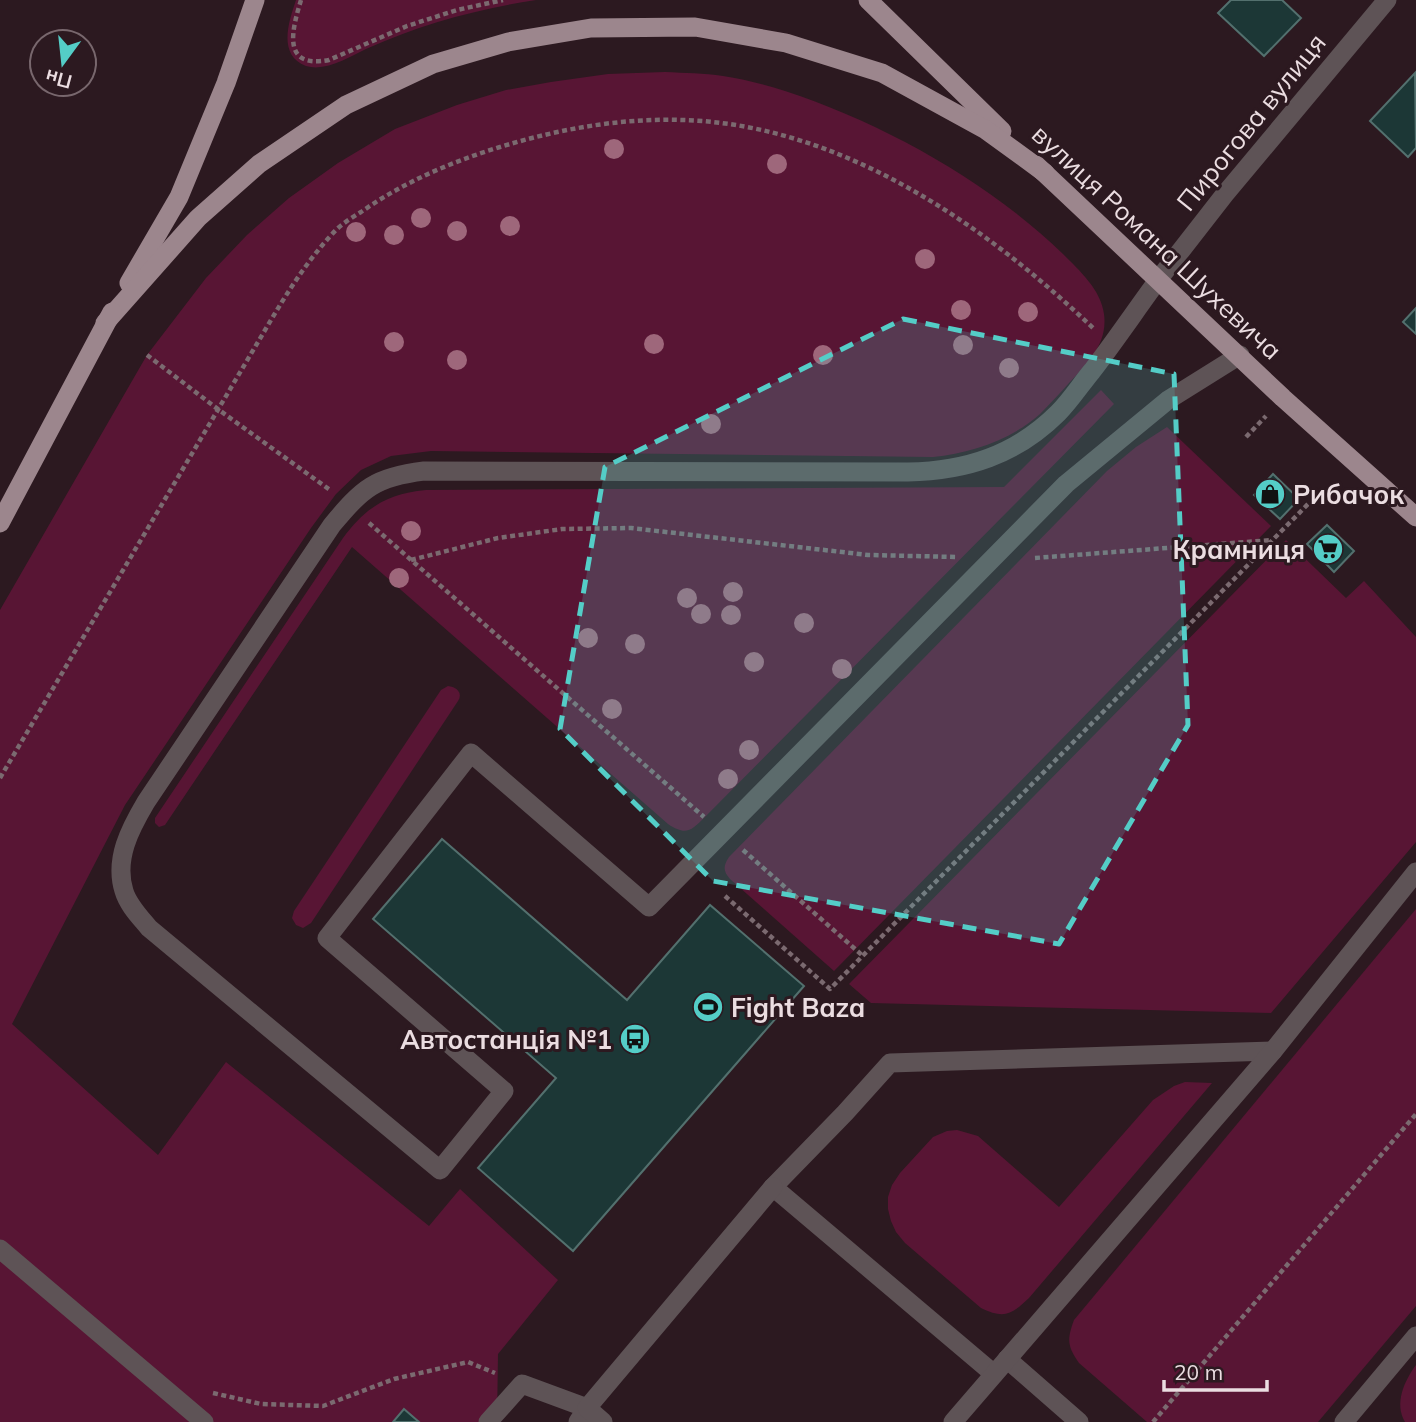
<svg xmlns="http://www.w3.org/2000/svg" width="1416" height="1422" font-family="Mulish,sans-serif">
  <rect width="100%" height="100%" fill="#2c1920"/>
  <g fill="#581534">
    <path d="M296,0H536C477,9 421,24 366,49C349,57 326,72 306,66C277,55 289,21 296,0Z"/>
    <path d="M665,72C684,73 704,73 723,76C744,79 766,85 785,91C883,123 989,182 1063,254C1080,271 1101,290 1104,314C1108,343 1088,363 1069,383C1060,393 1050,404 1040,414C1011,440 971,453 933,457L431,451L391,456L361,470L336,494L311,528L125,805L12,1024L158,1155L226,1062L429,1226L460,1189L558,1280L498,1354L497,1422H0V610L147,355L206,278L247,235L289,198L338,163L395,129L457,105L506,90L551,82L608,74Z"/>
    <path d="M1101,390L1114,404L705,817C691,831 686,836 668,824L352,547L165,825L159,827L155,823V818L343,538C366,507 387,494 426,490L1004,487Z"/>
    <path d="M1167,427L1271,526L834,971L730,879C723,871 723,866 729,857L1107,471L1136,447Z"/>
    <polygon points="1286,540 1346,598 1364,581 1416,637 1416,842 1271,1013 871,1003 849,984"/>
    <path d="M448,686C457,687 463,693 458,701L311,923L303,928L296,925L292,918L294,911L441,690Z"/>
    <path d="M1416,909V1306L1318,1422H1147L1079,1363C1067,1346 1067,1339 1074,1320Z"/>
    <path d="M1185,1082L1212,1083L1029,1298C1011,1315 1004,1319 981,1308L905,1243L896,1232L891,1221L888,1209V1197L892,1185L900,1173L933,1137L947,1131L957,1130L978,1136L1059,1207L1153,1100L1174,1086Z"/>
    <path d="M1416,1365V1422H1405C1394,1404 1404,1381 1416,1365Z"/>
  </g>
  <g fill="#1c3736" stroke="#53706e" stroke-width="2">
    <polygon points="1231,0 1282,0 1301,18 1264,56 1218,13"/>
    <polygon points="1415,73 1416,148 1408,157 1370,121"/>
    <polygon points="1416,308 1416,334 1403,322"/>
    <polygon points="1273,474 1299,499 1280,519 1254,495"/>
    <polygon points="1327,525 1354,551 1334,572 1307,544"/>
    <polygon points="442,839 627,1000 710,905 804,986 573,1251 478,1168 556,1078 373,919"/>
    <polygon points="404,1409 419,1422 393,1422"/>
  </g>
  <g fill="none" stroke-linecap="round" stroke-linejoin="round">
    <g stroke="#7b6a70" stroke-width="4.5" stroke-dasharray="5 3.5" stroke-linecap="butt">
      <path d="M301,0C292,30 281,69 329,60L407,26L457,10L503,0"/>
      <polyline points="147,355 219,410 330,490"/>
      <polyline points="1246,437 1266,416"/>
      <polyline points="369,523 704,817"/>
      <polyline points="1035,558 1272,540"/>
      <polyline points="411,560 498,538 562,529 631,528 868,555 958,557"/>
      <path d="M0,778L271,320C290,288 310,257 336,230C343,223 353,217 361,212C404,182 451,162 500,147C559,129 620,118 682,120C839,124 983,223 1093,328"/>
      <polyline points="743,850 863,956"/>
      <polyline points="725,896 830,989 1312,500"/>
      <polyline points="213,1393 261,1404 323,1406 394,1379 468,1362 495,1373"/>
      <polyline points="1153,1422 1416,1114"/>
    </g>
    <g stroke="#5e5356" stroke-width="19">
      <path d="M1158,280C1136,310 1115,341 1092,371C1081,384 1071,400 1058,413C1016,455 966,471 908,472L424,471C375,477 363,488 332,525L146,802C130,829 114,859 124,891C128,905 140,917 149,928L440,1170L504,1091L327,938L471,753L649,907L1066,484L1168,400L1240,355"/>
      <polyline points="0,1249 204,1422"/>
      <polyline points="1007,1359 1079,1422"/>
      <polyline points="994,1374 773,1187 845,1113 890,1063 1273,1051"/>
      <polyline points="488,1422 522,1384 587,1408 578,1422"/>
      <polyline points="603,1422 587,1408 773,1187"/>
      <polyline points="953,1422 1273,1051 1416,872"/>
      <polyline points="1344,1422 1416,1336"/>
    </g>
    <polyline stroke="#5e5356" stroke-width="19" points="1158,280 1225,194 1387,0"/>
    <g stroke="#9c868d" stroke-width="19">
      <polyline points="868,0 1002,131"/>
      <polyline points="1036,165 1283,398 1416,517"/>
      <polyline points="129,283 179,197 226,83 255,0"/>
      <polyline points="105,323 198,218 259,164 346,105 433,64 508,42 591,28 695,27 786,43 882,73 986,130 1045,173"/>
      <polyline points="0,523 112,312"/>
    </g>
  </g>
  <g fill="#9e677b">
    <circle cx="614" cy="149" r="10"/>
    <circle cx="777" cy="164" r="10"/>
    <circle cx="421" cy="218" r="10"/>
    <circle cx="510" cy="226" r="10"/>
    <circle cx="457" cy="231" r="10"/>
    <circle cx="356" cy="232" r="10"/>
    <circle cx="394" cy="235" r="10"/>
    <circle cx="925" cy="259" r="10"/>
    <circle cx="961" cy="310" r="10"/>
    <circle cx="1028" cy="312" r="10"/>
    <circle cx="394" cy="342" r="10"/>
    <circle cx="654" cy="344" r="10"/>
    <circle cx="963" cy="345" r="10"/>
    <circle cx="823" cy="355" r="10"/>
    <circle cx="457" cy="360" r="10"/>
    <circle cx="1009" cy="368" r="10"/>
    <circle cx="711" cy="424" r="10"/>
    <circle cx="411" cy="531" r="10"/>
    <circle cx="399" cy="578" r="10"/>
    <circle cx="733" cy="592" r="10"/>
    <circle cx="687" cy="598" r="10"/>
    <circle cx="701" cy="614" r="10"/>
    <circle cx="731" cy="615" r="10"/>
    <circle cx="804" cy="623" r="10"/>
    <circle cx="588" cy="638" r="10"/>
    <circle cx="635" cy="644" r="10"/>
    <circle cx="754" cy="662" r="10"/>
    <circle cx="842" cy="669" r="10"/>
    <circle cx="612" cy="709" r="10"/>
    <circle cx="749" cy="750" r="10"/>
    <circle cx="728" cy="779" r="10"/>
  </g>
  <path fill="#54cdc7" fill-opacity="0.2" stroke="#54cdc7" stroke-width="5" stroke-dasharray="14 9" stroke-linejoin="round" d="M903,319L1174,374L1188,725L1059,944L713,881L560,729L605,467Z"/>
  <defs>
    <g id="shop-disc" transform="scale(1.575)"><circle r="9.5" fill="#54cdc7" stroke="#2c1920"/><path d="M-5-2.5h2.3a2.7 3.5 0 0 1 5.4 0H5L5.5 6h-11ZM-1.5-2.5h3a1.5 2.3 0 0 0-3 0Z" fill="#111"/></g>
    <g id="supermarket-disc" transform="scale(1.575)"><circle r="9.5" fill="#54cdc7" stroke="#2c1920"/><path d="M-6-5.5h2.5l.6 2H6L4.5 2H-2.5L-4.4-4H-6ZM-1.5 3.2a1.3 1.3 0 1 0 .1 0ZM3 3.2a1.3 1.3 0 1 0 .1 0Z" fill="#111"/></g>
    <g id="stadium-disc" transform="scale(1.575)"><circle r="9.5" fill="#54cdc7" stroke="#2c1920"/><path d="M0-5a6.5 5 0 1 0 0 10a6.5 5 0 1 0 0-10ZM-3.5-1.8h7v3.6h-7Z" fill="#111"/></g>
    <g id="bus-disc" transform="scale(1.575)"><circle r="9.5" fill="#54cdc7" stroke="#2c1920"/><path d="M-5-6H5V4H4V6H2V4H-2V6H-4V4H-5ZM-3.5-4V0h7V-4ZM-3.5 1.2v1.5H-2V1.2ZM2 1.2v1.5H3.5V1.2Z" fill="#111"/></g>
  </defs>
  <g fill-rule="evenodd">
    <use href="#shop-disc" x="1270" y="494"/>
    <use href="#supermarket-disc" x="1328" y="549"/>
    <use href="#stadium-disc" x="708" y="1007"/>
    <use href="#bus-disc" x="635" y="1039"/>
  </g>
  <g text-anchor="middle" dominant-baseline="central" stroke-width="6" stroke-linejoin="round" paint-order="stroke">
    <g font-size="26" fill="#ebdde1" stroke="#2c1920">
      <text transform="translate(1251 122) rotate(-51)">Пирогова вулиця</text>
      <text transform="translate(1157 242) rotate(43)">вулиця Романа Шухевича</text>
    </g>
    <g font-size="26" font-weight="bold" fill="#ebdde1" stroke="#2c1920" text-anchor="start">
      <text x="1293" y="494">Рибачок</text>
      <text x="1305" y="549" text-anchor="end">Крамниця</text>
      <text x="731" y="1007">Fight Baza</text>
      <text x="612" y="1039" text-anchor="end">Автостанція №1</text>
    </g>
  </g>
  <g transform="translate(63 63) rotate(195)"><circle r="33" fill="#2c1920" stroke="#78676d" stroke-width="2"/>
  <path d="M0-5L12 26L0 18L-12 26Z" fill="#54cdc7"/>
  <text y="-10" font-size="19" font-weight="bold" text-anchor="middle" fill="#ebdde1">Пн</text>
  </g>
  <path d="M1164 1380v10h103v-10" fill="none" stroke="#ebdde1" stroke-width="3.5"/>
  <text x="1174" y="1380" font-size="21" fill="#ebdde1" stroke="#2c1920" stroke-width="5" paint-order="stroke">20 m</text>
</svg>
